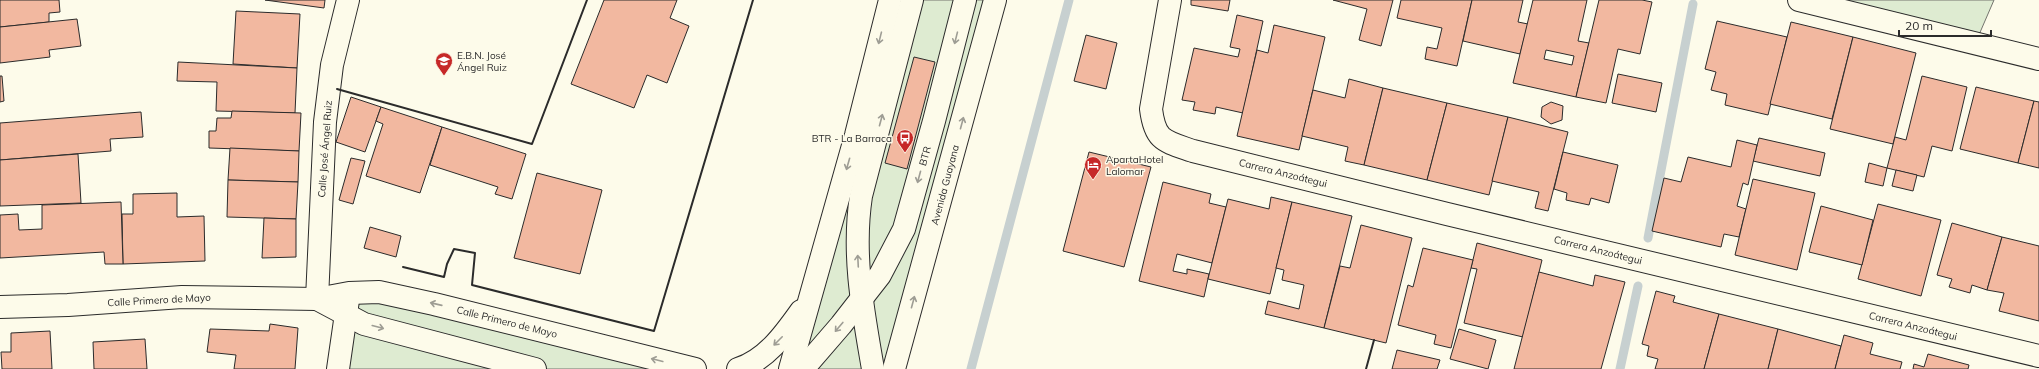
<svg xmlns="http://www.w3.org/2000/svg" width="2039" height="369" font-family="Mulish,sans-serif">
  <rect width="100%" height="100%" fill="#fdfbea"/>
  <g fill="#deebd1" stroke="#74746e">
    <polygon points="890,0 995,0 894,369 790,369"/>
    <polygon points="1799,0 1994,0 1975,44"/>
    <polygon points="349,293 695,369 338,369"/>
  </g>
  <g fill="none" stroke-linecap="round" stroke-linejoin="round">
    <g stroke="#c7d0d0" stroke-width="9">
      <polyline points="1648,238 1693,4"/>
      <polyline points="971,369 1069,0"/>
      <polyline points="1620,369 1638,286"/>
    </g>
  </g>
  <g fill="#f2b8a0" stroke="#2b2b2b" fill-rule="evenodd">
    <polygon points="0,0 59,0 60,12 49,13 49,22 0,27"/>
    <polygon points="265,0 325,0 324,8"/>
    <polygon points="604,0 677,0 670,18 689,26 667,83 647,75 634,108 571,84"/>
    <polygon points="1191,0 1230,0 1228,11 1191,5"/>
    <polygon points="1333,0 1393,0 1381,46 1359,40 1367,9"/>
    <polygon points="1401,0 1472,0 1457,66 1425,59 1427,47 1437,49 1442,28 1397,18"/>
    <polygon points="1472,0 1523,0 1518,22 1528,24 1520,54 1463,41"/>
    <path d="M1533,0H1587L1578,41L1589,43L1576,97L1513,83ZM1546,50L1574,56L1572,65L1544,59Z"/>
    <polygon points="1599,0 1642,0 1652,2 1640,54 1618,49 1606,103 1576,97"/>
    <polygon points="236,11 300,14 297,68 233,64"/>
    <polygon points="1237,15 1263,21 1243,113 1216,107 1215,114 1193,110 1195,102 1182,100 1194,48 1238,57 1240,49 1230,47"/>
    <polygon points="77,19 81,46 49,50 50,57 0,63 0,27"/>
    <polygon points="1717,21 1787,37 1768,115 1725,105 1727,94 1711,90 1716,72 1705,69"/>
    <polygon points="1791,22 1853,37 1832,119 1770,104"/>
    <polygon points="1274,25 1325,37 1299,150 1237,136 1257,50 1268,53"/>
    <polygon points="1086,35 1117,43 1106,89 1074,81"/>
    <polygon points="1853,37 1916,53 1893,144 1830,129"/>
    <polygon points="914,57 935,62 907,169 885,163"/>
    <polygon points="178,62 297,68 295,113 216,111 217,82 177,81"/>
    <polygon points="1618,74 1662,83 1656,112 1612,103"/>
    <polygon points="0,76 2,76 4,101 0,102"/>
    <polygon points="1922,76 1967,87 1952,151 1932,146 1924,177 1887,168 1895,137 1906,140"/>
    <polygon points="1349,79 1383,88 1364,165 1345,161 1348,147 1302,136 1313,90 1345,98"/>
    <polygon points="1976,87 2034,101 2018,163 1960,149"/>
    <polygon points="1383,88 1447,103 1427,180 1364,165"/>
    <polygon points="351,97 381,107 365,152 336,142"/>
    <polygon points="2034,101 2039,102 2039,168 2018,163"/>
    <polygon points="1551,102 1563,106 1562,120 1551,124 1541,117 1542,107"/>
    <polygon points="1447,103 1508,117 1489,195 1427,180"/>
    <polygon points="381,107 442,127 420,193 366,176 383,124 376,121"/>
    <polygon points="232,111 301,113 299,151 209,148 209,131 216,131 217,118 231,118"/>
    <polygon points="141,112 143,137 110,139 111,151 0,160 0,123"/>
    <polygon points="1508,117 1568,132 1548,211 1535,208 1539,192 1492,181"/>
    <polygon points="442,127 526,154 512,199 495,194 498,187 430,165"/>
    <polygon points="1759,138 1825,153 1820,176 1753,161"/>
    <polygon points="1737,140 1757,145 1748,185 1743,183 1737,206 1746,209 1739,237 1724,234 1721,247 1652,231 1664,178 1681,182 1688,157 1731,167"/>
    <polygon points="230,148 299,151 298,182 228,180"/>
    <polygon points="1089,152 1151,167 1124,267 1063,251"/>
    <polygon points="1563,152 1618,165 1609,203 1591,198 1589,205 1566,200 1567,193 1554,189"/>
    <polygon points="78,154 81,203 0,206 0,160"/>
    <polygon points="351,158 365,161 353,204 339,200"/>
    <polygon points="1869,163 1887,168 1883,186 1865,182"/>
    <polygon points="1896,170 1917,175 1913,191 1892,186"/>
    <polygon points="537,173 602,190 580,274 514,258"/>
    <polygon points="1753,179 1815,193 1797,270 1735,255"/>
    <polygon points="228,180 298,182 296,219 227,217"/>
    <polygon points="1163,182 1211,194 1209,203 1226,207 1212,263 1177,254 1173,271 1187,274 1187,269 1209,274 1204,297 1139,281"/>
    <polygon points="177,193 177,217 204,216 205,261 123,264 122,214 133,214 133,194"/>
    <polygon points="1271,197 1292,202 1270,294 1208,279 1228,199 1269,209"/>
    <polygon points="121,202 123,264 105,264 104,252 0,258 0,215 18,214 19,230 42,229 42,205"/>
    <polygon points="1292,202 1352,216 1324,328 1265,314 1268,301 1299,309 1304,285 1282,280 1284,270 1276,268"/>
    <polygon points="1878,204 1941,220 1921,296 1858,279"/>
    <polygon points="1821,206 1873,220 1862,265 1809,252"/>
    <polygon points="264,218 296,219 296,257 262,258"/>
    <polygon points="1952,223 2002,237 1987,290 1972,285 1970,293 1949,287 1952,279 1937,275"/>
    <polygon points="1361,225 1412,238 1386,343 1324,328 1340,266 1350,268"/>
    <polygon points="370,227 401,236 396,257 364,248"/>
    <polygon points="2002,237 2039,246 2039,321 1999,311 2004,293 1987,290"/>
    <polygon points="1477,243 1542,260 1523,337 1464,323 1477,269 1471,268"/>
    <polygon points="1423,248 1473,260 1451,348 1434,344 1436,335 1398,325 1408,285 1413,287"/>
    <polygon points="1539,272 1593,286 1595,275 1625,282 1601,369 1514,369"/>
    <polygon points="1656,291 1675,296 1673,302 1719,314 1704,369 1655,369 1658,359 1647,356 1649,346 1642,344"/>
    <polygon points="1719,314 1778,329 1768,369 1704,369"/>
    <polygon points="270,324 298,328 295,369 234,369 236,355 207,352 210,329 269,331"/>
    <polygon points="1459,329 1496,340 1488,369 1450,359"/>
    <polygon points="1778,329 1841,346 1835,369 1768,369"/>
    <polygon points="50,331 52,369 2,369 1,352 11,352 11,333"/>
    <polygon points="1844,335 1873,343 1870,354 1902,362 1900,369 1835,369"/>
    <polygon points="145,339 147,369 94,369 93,342"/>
    <polygon points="1397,350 1440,360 1437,369 1392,369"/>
    <polygon points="1928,354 1969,365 1968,369 1913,369 1914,364 1924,367"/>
  </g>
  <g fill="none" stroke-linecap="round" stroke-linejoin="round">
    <g stroke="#2b2b2b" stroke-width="24">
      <g id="minor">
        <path d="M1170,0L1151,109C1155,141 1164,141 1193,151L1447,214L2039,356"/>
        <polyline points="1799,0 2039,59"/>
        <polyline points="317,299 325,122 332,65 348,0"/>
        <polyline points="317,299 364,324 535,369"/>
        <polyline points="0,307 68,305 182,297 317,299 349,293 379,292 434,304 695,369"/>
        <polyline points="338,369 348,300"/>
        <polyline points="803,369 841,325 880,275 904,229 934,121 965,0"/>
        <path d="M873,369C863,311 852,255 861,196L912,0"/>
      </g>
    </g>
    <g stroke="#2b2b2b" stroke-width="24">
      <g id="highway">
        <path d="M738,369C766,360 784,335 801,311"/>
        <polyline points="790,369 856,135 890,0"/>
        <polyline points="894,369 995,0"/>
      </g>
    </g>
    <use href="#minor" stroke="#fdfbea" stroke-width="22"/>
    <use href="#highway" stroke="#fdfbea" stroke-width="22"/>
    <g stroke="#2b2b2b" stroke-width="2">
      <polyline points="337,89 532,144 587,0"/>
      <polyline points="403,267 444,277 447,264 454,249 475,253 472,285 654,331 753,0"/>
      <polyline points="1366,369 1374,340"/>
    </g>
  </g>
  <defs><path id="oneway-shaft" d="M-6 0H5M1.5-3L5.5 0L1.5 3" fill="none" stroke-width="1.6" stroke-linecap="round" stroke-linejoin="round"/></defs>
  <g stroke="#9e9d94">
    <use href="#oneway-shaft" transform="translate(880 38) rotate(104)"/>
    <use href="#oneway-shaft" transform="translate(956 38) rotate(104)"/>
    <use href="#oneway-shaft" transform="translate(881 120) rotate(-75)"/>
    <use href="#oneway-shaft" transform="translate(962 123) rotate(-75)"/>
    <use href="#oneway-shaft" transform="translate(848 164) rotate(106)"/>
    <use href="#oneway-shaft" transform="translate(919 177) rotate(105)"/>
    <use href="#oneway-shaft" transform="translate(858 261) rotate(-93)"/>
    <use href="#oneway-shaft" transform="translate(913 302) rotate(-75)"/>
    <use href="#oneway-shaft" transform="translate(436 304) rotate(-167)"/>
    <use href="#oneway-shaft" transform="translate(378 327) rotate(15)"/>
    <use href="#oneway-shaft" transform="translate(839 327) rotate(130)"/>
    <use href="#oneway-shaft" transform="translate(778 341) rotate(135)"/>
    <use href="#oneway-shaft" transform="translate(657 360) rotate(-166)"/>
  </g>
  <defs>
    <g id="school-pin" transform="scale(0.9)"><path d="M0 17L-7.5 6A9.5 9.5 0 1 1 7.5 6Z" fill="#c62828" stroke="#fdfbea"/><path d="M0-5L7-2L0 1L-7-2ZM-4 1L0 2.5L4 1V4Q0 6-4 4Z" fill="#fff"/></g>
    <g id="bus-pin" transform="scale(0.9)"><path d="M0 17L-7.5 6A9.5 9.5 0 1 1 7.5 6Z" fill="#c62828" stroke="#fdfbea"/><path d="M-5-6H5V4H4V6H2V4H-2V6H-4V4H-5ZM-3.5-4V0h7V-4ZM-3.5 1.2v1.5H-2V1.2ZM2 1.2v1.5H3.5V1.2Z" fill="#fff"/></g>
    <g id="hotel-pin" transform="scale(0.9)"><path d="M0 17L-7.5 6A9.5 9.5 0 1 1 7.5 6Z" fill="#c62828" stroke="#fdfbea"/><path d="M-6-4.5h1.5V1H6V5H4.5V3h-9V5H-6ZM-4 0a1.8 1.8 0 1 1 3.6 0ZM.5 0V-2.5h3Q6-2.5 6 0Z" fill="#fff"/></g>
  </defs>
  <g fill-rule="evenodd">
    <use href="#school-pin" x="444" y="61"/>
    <use href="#bus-pin" x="905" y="138"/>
    <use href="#hotel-pin" x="1093" y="165"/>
  </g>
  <g text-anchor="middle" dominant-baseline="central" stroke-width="3" stroke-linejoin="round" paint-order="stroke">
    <g font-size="10" fill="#2b2b2b" stroke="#fdfbea" text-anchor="start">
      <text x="457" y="55">E.B.N. José<tspan x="457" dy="12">Ángel Ruiz</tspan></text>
      <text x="892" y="138" text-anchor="end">BTR - La Barraca</text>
      <text x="1106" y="159">ApartaHotel<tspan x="1106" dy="12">Lalomar</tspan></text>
    </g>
    <g font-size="10" fill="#2b2b2b" stroke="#fdfbea">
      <text transform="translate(325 149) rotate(-86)">Calle José Ángel Ruiz</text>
      <text transform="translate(925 156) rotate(-75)">BTR</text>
      <text transform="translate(1283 173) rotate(14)">Carrera Anzoátegui</text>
      <text transform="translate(945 185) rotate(-75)">Avenida Guayana</text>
      <text transform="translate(1598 250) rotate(14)">Carrera Anzoátegui</text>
      <text transform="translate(159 300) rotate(-3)">Calle Primero de Mayo</text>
      <text transform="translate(507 322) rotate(14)">Calle Primero de Mayo</text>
      <text transform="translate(1913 326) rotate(14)">Carrera Anzoátegui</text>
    </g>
  </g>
  <path d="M1899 30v6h92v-6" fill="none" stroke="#2b2b2b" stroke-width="2"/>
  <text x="1905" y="30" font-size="12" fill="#2b2b2b" stroke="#fdfbea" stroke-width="3" paint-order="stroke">20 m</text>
</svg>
